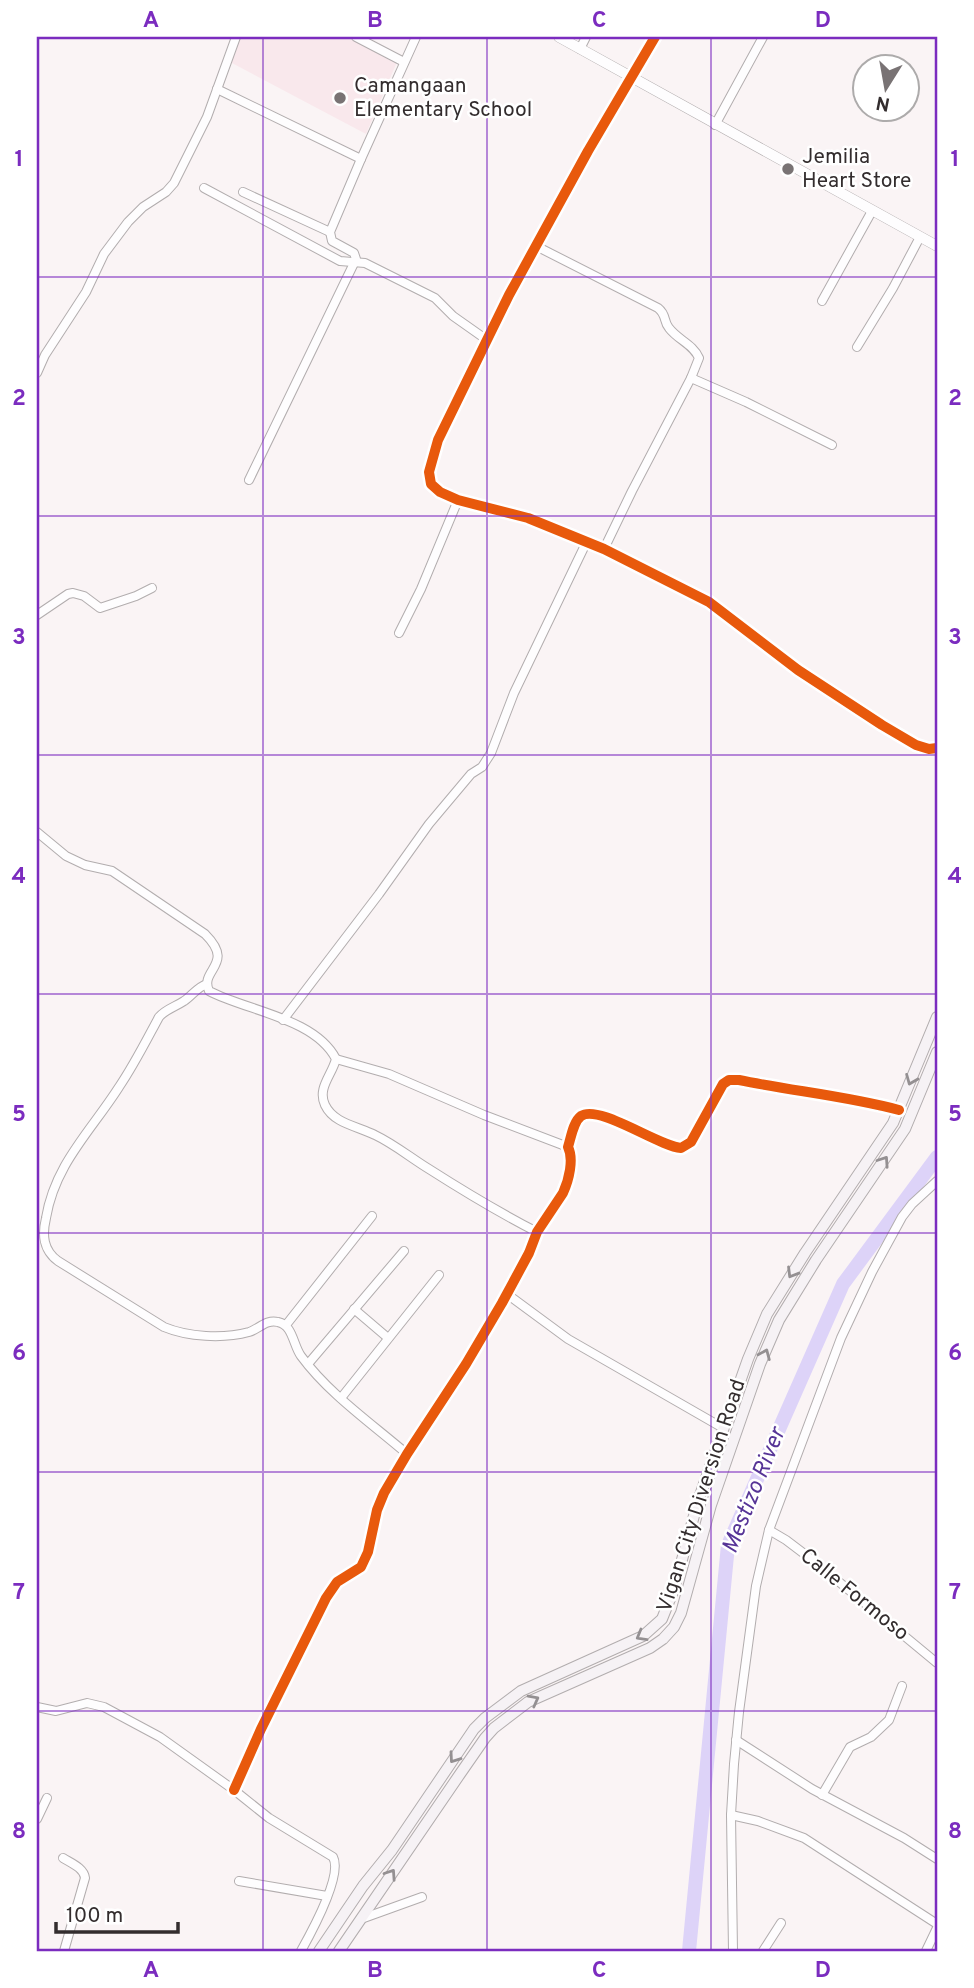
<svg xmlns="http://www.w3.org/2000/svg" width="974" height="1988" font-family="Overpass,sans-serif">
  <rect width="100%" height="100%" fill="#faf4f5"/>
  <polygon fill="#f9e8ec" points="238,37 351,37 397,62 366,134 232,63"/>
  <g fill="none" stroke-linecap="round" stroke-linejoin="round">
    <polyline stroke="#ddd3f8" stroke-width="14" points="689,1951 728,1545 843,1284 937,1157"/>
    <g stroke="#b2adae" stroke-width="10">
      <g id="minor">
        <polyline points="356,37 404,62"/>
        <polyline points="655,37 588,151 509,295 438,440 429,472 431,484 440,492 458,500 528,518 604,549 709,602 798,670 882,725 916,745 929,749 937,748"/>
        <polyline points="580,49 586,37"/>
        <polyline points="217,89 361,159"/>
        <polyline points="715,125 763,37"/>
        <polyline points="204,188 340,261 365,263 435,298 453,316 487,340"/>
        <polyline points="243,192 330,232"/>
        <path d="M536,246L658,308C667,315 663,321 669,328C678,340 693,344 699,358L691,378L632,491L604,549"/>
        <polyline points="822,301 872,211"/>
        <polyline points="857,347 893,288 920,237"/>
        <polyline points="37,373 45,355 86,292 104,254 128,222 143,207 166,192 174,183 207,117 236,37"/>
        <polyline points="691,378 746,402 832,445"/>
        <polyline points="249,480 356,259 354,253 332,241 330,232 361,159 416,37"/>
        <polyline points="37,615 68,594 73,593 84,596 100,608 136,596 152,588"/>
        <polyline points="399,633 421,589 458,500"/>
        <path d="M37,832L66,856L85,865L112,871L205,934C236,965 199,969 209,991C247,1011 315,1018 336,1059C332,1075 317,1088 325,1105C334,1124 358,1126 375,1135C394,1144 411,1158 429,1169C465,1192 500,1213 537,1232"/>
        <path d="M207,984C197,987 192,996 184,1001C175,1007 166,1009 159,1017C146,1041 134,1065 119,1087C91,1131 55,1164 46,1218C42,1235 43,1250 58,1261L164,1327C188,1337 223,1339 249,1332C259,1329 266,1319 278,1322C293,1325 293,1345 301,1356C329,1394 371,1423 407,1454"/>
        <polyline points="283,1020 379,894 429,824 471,774 482,767 491,753 514,693 587,541"/>
        <polyline points="336,1059 389,1074 484,1115 568,1147"/>
        <polyline points="507,1294 568,1339 723,1428"/>
        <polyline points="354,1309 388,1338"/>
        <polyline points="286,1325 372,1216"/>
        <polyline points="308,1364 404,1251"/>
        <polyline points="341,1398 439,1275"/>
        <polyline points="769,1530 786,1540 815,1562 937,1663"/>
        <path d="M37,1707L56,1711L87,1703L104,1707L160,1737L234,1790L269,1818L333,1857C343,1875 311,1933 301,1951"/>
        <polyline points="736,1740 812,1789 904,1838 937,1859"/>
        <path d="M234,1790L261,1729L326,1598L337,1582L361,1567L368,1552L377,1510L384,1493L407,1454L466,1364L502,1303L529,1253L537,1232L563,1193C569,1180 574,1159 568,1147C571,1138 573,1122 581,1116C599,1104 658,1146 681,1148L691,1142L723,1084L729,1080H739C792,1091 847,1096 899,1110"/>
        <polyline points="822,1795 850,1747 871,1737 889,1720 902,1686"/>
        <polyline points="731,1815 758,1821 804,1838 937,1924"/>
        <polyline points="37,1819 47,1798"/>
        <path d="M63,1858C71,1863 84,1868 85,1878L64,1951"/>
        <polyline points="239,1881 327,1896"/>
        <polyline points="361,1919 422,1897"/>
        <polyline points="733,1951 731,1815 734,1764 739,1712 756,1586 769,1530 841,1338 872,1272 902,1217 912,1204 937,1181"/>
        <polyline points="763,1951 781,1923"/>
        <polyline points="926,1951 937,1928"/>
      </g>
    </g>
    <g stroke="#b2adae" stroke-width="11">
      <polyline id="tertiary" points="559,37 937,246"/>
    </g>
    <g stroke="#b2adae" stroke-width="12">
      <g id="secondary">
        <polyline points="319,1951 363,1886 392,1850 474,1729 485,1718 521,1691 643,1636 662,1619 674,1589 698,1501 748,1359 767,1314 805,1253 893,1123 937,1017"/>
        <polyline points="339,1951 460,1774 485,1738 494,1728 528,1702 650,1648 663,1639 674,1627 681,1613 711,1505 760,1364 779,1320 816,1260 905,1129 937,1052"/>
      </g>
    </g>
    <use href="#minor" stroke="#fefdfe" stroke-width="8"/>
    <use href="#tertiary" stroke="#fefdfe" stroke-width="10"/>
    <use href="#secondary" stroke="#f6f2f5" stroke-width="10"/>
    <g stroke="#fff" stroke-width="15">
      <g id="cycleway">
        <polyline points="655,37 588,151 509,295 438,440 429,472 431,484 440,492 458,500 528,518 604,549 709,602 798,670 882,725 916,745 929,749 937,748"/>
        <path d="M234,1790L261,1729L326,1598L337,1582L361,1567L368,1552L377,1510L384,1493L407,1454L466,1364L502,1303L529,1253L537,1232L563,1193C569,1180 574,1159 568,1147C571,1138 573,1122 581,1116C599,1104 658,1146 681,1148L691,1142L723,1084L729,1080H739C792,1091 847,1096 899,1110"/>
      </g>
    </g>
    <use href="#cycleway" stroke="#e8590c" stroke-width="10"/>
  </g>
  <defs><path id="oneway-chevron" d="M-2-3.5L2.5 0L-2 3.5" fill="none" stroke-width="1.6" stroke-linecap="round" stroke-linejoin="round" transform="scale(1.75)"/></defs>
  <g stroke="#949092">
    <use href="#oneway-chevron" transform="translate(911 1080) rotate(112)"/>
    <use href="#oneway-chevron" transform="translate(884 1161) rotate(-56)"/>
    <use href="#oneway-chevron" transform="translate(792 1273) rotate(121)"/>
    <use href="#oneway-chevron" transform="translate(765 1354) rotate(-67)"/>
    <use href="#oneway-chevron" transform="translate(641 1636) rotate(150)"/>
    <use href="#oneway-chevron" transform="translate(534 1700) rotate(-28)"/>
    <use href="#oneway-chevron" transform="translate(454 1758) rotate(125)"/>
    <use href="#oneway-chevron" transform="translate(391 1874) rotate(-56)"/>
  </g>
  <path fill="none" stroke="#7b2cbf" stroke-width="2" stroke-opacity="0.55" d="M263,37V1951M487,37V1951M711,37V1951M37,277H937M37,516H937M37,755H937M37,994H937M37,1233H937M37,1472H937M37,1711H937"/>
  <g fill="#797374" stroke="#fff" stroke-width="2.5">
    <circle cx="340" cy="98" r="7"/>
    <circle cx="788" cy="169" r="7"/>
  </g>
  <g text-anchor="middle" dominant-baseline="central" stroke-width="5" stroke-linejoin="round" paint-order="stroke">
    <g font-size="21" fill="#332d2e" stroke="#fff" text-anchor="start">
      <text x="354" y="86">Camangaan<tspan x="354" dy="24">Elementary School</tspan></text>
      <text x="802" y="157">Jemilia<tspan x="802" dy="24">Heart Store</tspan></text>
    </g>
    <g font-size="21" fill="#332d2e" stroke="#fff">
      <text transform="translate(702 1496) rotate(-72)">Vigan City Diversion Road</text>
      <text transform="translate(854 1595) rotate(39)">Calle Formoso</text>
    </g>
    <g font-size="23" font-style="italic" fill="#573597" stroke="#fff">
      <text transform="translate(755 1491) rotate(-68)">Mestizo River</text>
    </g>
  </g>
  <rect width="974" height="1988" fill="none" stroke="#ffffff" stroke-width="77"/>
  <g transform="translate(886 88) rotate(191)"><circle r="33" fill="#ffffff" stroke="#adabab" stroke-width="2"/>
  <path d="M0-5L12 26L0 18L-12 26Z" fill="#797374"/>
  <text y="-10" font-size="19" font-weight="bold" text-anchor="middle" fill="#332d2e">N</text>
  </g>
  <path d="M56 1922v10h122v-10" fill="none" stroke="#332d2e" stroke-width="3.5"/>
  <text x="66" y="1922" font-size="21" fill="#332d2e" stroke="#ffffff" stroke-width="5" paint-order="stroke">100 m</text>
  <rect x="38" y="38" width="898" height="1912" fill="none" stroke="#7b2cbf" stroke-width="2.5"/>
  <g font-size="23" text-anchor="middle" font-weight="bold" fill="#7b2cbf">
    <text x="151" y="27">A</text>
    <text x="375" y="27">B</text>
    <text x="599" y="27">C</text>
    <text x="823" y="27">D</text>
    <text x="19" y="166">1</text>
    <text x="955" y="166">1</text>
    <text x="19" y="405">2</text>
    <text x="955" y="405">2</text>
    <text x="19" y="644">3</text>
    <text x="955" y="644">3</text>
    <text x="19" y="883">4</text>
    <text x="955" y="883">4</text>
    <text x="19" y="1121">5</text>
    <text x="955" y="1121">5</text>
    <text x="19" y="1360">6</text>
    <text x="955" y="1360">6</text>
    <text x="19" y="1599">7</text>
    <text x="955" y="1599">7</text>
    <text x="19" y="1838">8</text>
    <text x="955" y="1838">8</text>
    <text x="151" y="1977">A</text>
    <text x="375" y="1977">B</text>
    <text x="599" y="1977">C</text>
    <text x="823" y="1977">D</text>
  </g>
</svg>
